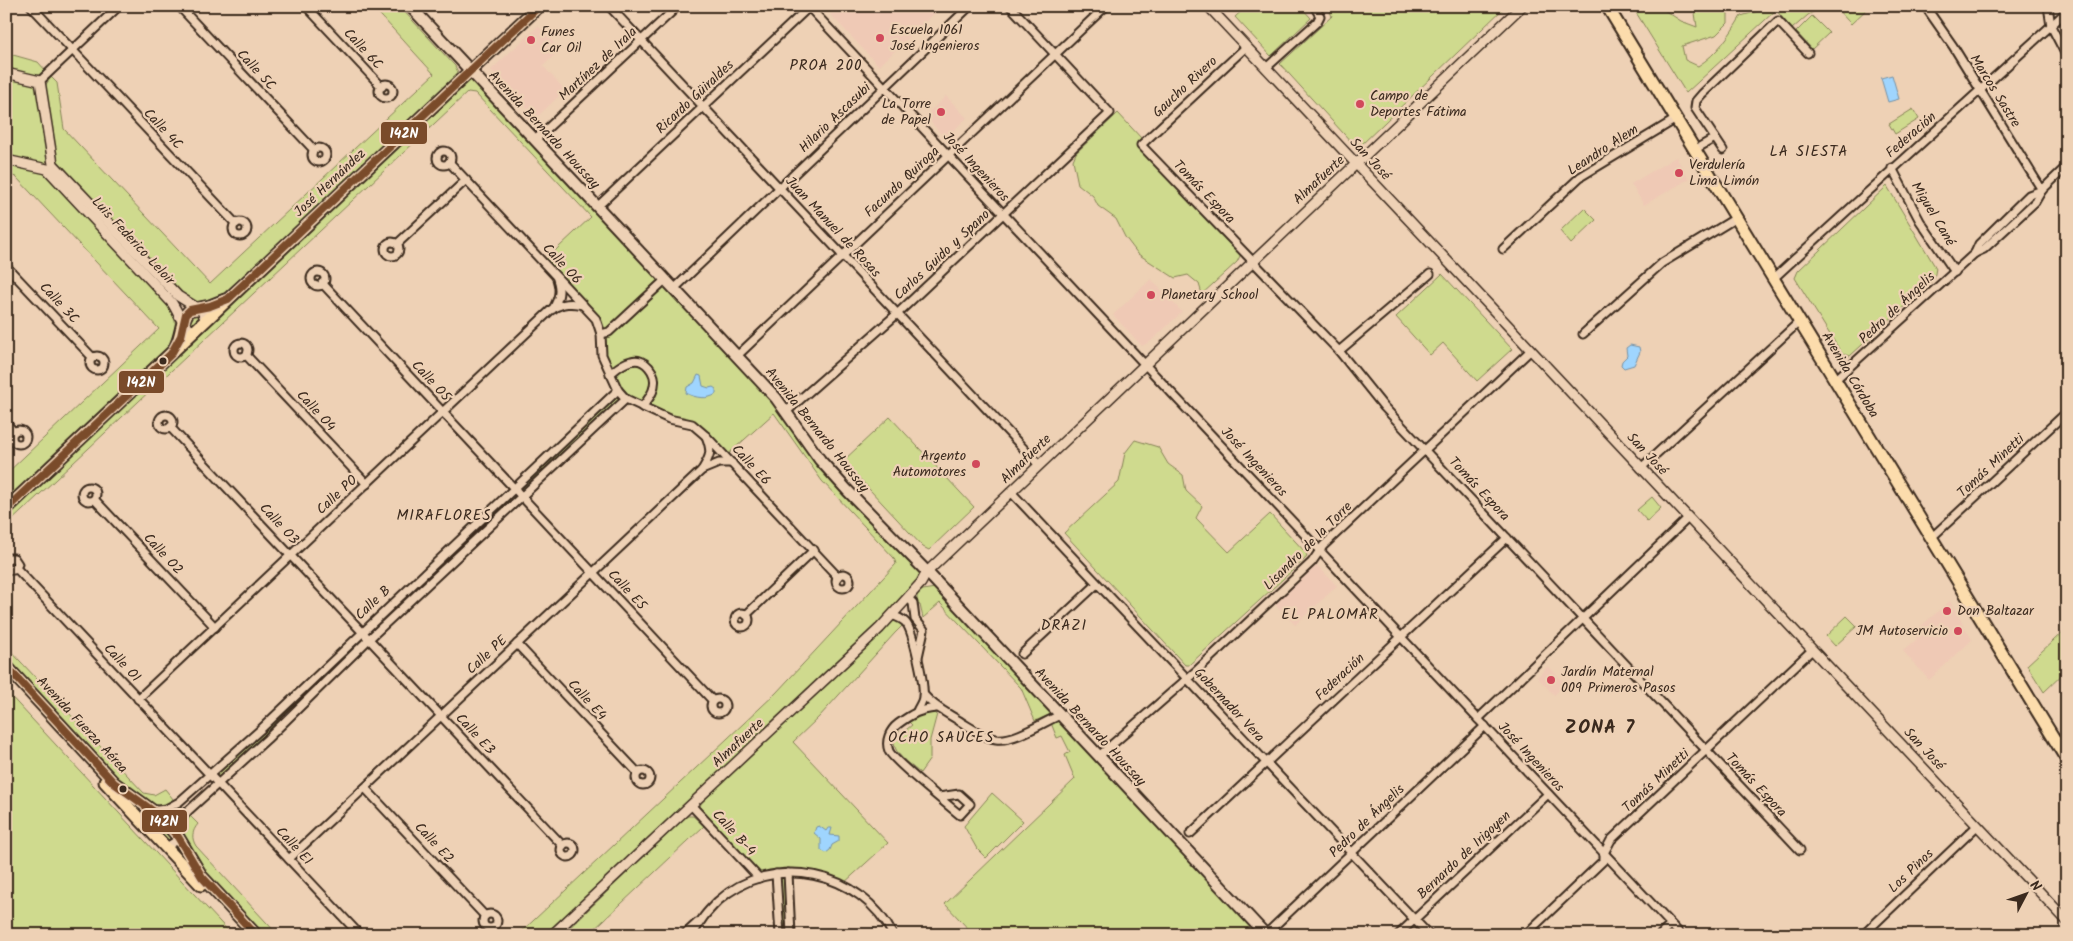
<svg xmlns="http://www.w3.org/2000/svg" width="2073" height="941" font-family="Kalam,sans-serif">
  <rect width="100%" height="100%" fill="#eed1b5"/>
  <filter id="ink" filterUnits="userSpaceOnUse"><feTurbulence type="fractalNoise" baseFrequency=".02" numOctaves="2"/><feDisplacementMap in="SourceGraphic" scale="10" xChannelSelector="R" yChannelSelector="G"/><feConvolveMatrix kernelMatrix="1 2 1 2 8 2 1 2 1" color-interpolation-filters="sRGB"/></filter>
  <g filter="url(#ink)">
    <g fill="#efc9b5">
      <polygon points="832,6 942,6 879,66 830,14 835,9"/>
      <polygon points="538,26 560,50 543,66 565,90 536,118 491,70"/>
      <polygon points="946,96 967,118 945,138 925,116"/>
      <polygon points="1676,157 1689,179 1644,205 1631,184"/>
      <polygon points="1151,279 1182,312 1150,342 1142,346 1113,315"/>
      <polygon points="1317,565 1337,586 1295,625 1275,604"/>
      <polygon points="1950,601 1972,640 1929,680 1903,651 1917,639 1913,633"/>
      <polygon points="1548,666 1566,684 1554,695 1537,677"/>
    </g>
    <g fill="#cfda8e" stroke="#858256">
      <polygon points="372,6 399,6 455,66 458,72 457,77 252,268 218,298 197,302 180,295 60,167 56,159 45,86 51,77 57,83 64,129 210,284 434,74"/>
      <polygon points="1247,6 1300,6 1311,18 1271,56 1235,17"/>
      <polygon points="1336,6 1506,6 1360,146 1354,145 1280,64 1332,16 1330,12"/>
      <path d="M1632,6H1664V10L1681,21L1697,27L1694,6L1728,7V23L1716,35L1682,46L1685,60L1698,66C1717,54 1730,35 1741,16L1758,11L1761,6H1824L1808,15L1792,29L1776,10L1686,93Z"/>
      <polygon points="1834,6 1870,6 1851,24"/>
      <polygon points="1812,16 1829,33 1812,49 1796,32"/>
      <polygon points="6,53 38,62 46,71 37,78 6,71"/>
      <polygon points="470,71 752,372 801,435 927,572 921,583 552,935 518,935 776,693 896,564 894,558 822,481 774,413 725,457 692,424 669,419 626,399 218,783 210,774 618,390 607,367 596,319 543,262 591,217 475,93 468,92 6,526 6,509 171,354 184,318 219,303"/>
      <polygon points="6,77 33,84 36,87 49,159 44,164 6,156"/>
      <polygon points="1913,109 1919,119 1895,134 1889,124"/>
      <polygon points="1118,113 1142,139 1141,148 1241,254 1237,262 1202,294 1199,284 1188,275 1175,278 1138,254 1125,237 1116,219 1098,206 1093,196 1078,184 1073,160 1076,153"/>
      <path d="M6,162L49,175L167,300C177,320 179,327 167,348L6,500V474L159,329L16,177L6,174Z"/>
      <polygon points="1887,186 1936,268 1934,279 1850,356 1842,354 1795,278 1798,271"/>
      <polygon points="1584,208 1596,220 1571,244 1560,231"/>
      <polygon points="1442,274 1512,349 1477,381 1443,343 1430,355 1396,317"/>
      <polygon points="890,417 974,507 929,550 923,547 843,461"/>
      <polygon points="1135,440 1158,447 1168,464 1183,475 1186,491 1202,506 1196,518 1229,552 1270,514 1307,554 1306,558 1189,665 1185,665 1064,533 1119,482 1125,453"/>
      <polygon points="1652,497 1661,508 1647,521 1637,510"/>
      <polygon points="935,588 1053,713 1035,721 1021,688 940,603 923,618 920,605 917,604 917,593 923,590"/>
      <polygon points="1847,616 1857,626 1835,646 1826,636"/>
      <polygon points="895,620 903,622 906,626 902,626 895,633 819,717 793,742 888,843 843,884 788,873 791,935 780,935 776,874 759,878 707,822 710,820 700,808 701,803 891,622"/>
      <polygon points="2067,628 2067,670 2044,692 2027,665"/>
      <path d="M6,646L144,793L154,795L165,789L186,815L188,814L198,824C192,831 191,838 196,846L278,935H248L6,676Z"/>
      <polygon points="6,691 232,935 6,935"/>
      <path d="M931,712L937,714L930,740V759L920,773C906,761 886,750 897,729L901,734L912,725L908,721L918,715Z"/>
      <polygon points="1059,719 1266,935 974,935 945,904 1075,779 1065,755 1070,752 1062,736 1057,738 1051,723"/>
      <polygon points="992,793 1023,821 986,858 977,849 964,826"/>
      <polygon points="686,816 693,816 704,826 588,935 562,935"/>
    </g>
    <g fill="#9fd5fe" stroke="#7791a4">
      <polygon points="1892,75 1899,99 1888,102 1881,78"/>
      <polygon points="1630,345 1639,347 1640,352 1634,365 1624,368 1621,365 1622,361 1627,356 1626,348"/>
      <path d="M698,375L701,376L703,386L709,388L713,387L716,389V394C708,400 695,398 686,393L687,387L694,383Z"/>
      <polygon points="819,826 826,831 828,828 832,828 830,835 839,836 839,841 832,845 830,850 826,853 821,850 821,839 814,833 816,827"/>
    </g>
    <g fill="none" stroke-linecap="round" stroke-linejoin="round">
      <g stroke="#3b2a1e" stroke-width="11">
        <g id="minor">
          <polyline points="31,6 236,224"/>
          <polyline points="179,6 314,150"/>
          <polyline points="306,6 382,87"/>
          <polyline points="609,6 1039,465"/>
          <polyline points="808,6 1681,935"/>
          <polyline points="1925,6 1953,46 2042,190"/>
          <polyline points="2048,6 2051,26 2067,57"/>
          <polyline points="1246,47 1141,145 1339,351 1384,407 1800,850"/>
          <polyline points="1266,68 1317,22 1320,16 1314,6"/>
          <polyline points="40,81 119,6"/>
          <circle cx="386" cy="91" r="7"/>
          <polyline points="535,140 678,6"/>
          <circle cx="319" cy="155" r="7"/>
          <polyline points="1694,150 1715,138"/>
          <polyline points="1723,150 1695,108 1696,101 1702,94 1778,21 1808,53"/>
          <circle cx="444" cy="158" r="7"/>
          <polyline points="449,162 596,319 601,334 602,355 618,390 626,399 669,419 692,424 706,436 838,577"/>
          <polyline points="1892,168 1920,221 1955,272"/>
          <polyline points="597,207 810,6"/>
          <circle cx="240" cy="229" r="7"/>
          <circle cx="392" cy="249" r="7"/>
          <polyline points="397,244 466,180"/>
          <polyline points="1503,249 1580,177 1676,119"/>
          <polyline points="1975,253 1979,244 2029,195 2042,190"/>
          <polyline points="6,266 93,358"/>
          <circle cx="318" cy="279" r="7"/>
          <path d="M1773,279C1870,189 1969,101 2067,11"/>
          <polyline points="322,283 713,701"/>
          <polyline points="674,289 970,6"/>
          <path d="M553,309C559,298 561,291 557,279"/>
          <polyline points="601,334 609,332 665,280"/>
          <polyline points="1583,334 1662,263 1736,218"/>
          <circle cx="241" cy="350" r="7"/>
          <polyline points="1339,351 1430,274"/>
          <polyline points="246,355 367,484"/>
          <polyline points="737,356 1106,6"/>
          <circle cx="97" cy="363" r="7"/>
          <path d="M610,374C616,369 622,363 631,361C645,357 657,373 654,386C653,394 647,401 642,407"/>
          <polyline points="1835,380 1975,253 1984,249 2035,202 2042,190 2067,166"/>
          <polyline points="787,411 897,314 1110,113 1010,6"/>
          <circle cx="166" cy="422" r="7"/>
          <polyline points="6,423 14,432"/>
          <polyline points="170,427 563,846"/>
          <circle cx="19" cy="437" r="7"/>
          <polyline points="1641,468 1799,322"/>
          <polyline points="702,470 719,463 732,463"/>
          <circle cx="89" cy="494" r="7"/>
          <polyline points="1011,492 1429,935"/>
          <polyline points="94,499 215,627"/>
          <polyline points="1931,538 2067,412"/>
          <polyline points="6,561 9,558 14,558 18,564 14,570 9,570 6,568"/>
          <polyline points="17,569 360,935"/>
          <circle cx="843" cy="581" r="7"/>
          <polyline points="908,598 913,603 915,619 924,630 918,657"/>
          <circle cx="742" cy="620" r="7"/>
          <polyline points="746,615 814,550"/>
          <path d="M892,615C897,617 903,619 906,623C913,631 925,685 923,696C923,702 919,706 917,711"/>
          <polyline points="517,644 638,773"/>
          <polyline points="1022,654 1097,584"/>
          <path d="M924,695C934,707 947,713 961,722C971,728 983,737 996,739C1014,742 1044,722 1060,715"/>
          <path d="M138,699L552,309C563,303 571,302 583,305"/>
          <circle cx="718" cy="706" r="7"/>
          <path d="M936,708C919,710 913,713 898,724C890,730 885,741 889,751C892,759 949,806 960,815L970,804L959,794L939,797"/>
          <polyline points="1478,719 1688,518"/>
          <polyline points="1099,756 1195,672 1312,562 1323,546 1531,350"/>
          <circle cx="643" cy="778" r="7"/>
          <polyline points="365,788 485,916"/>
          <polyline points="691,805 759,878"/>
          <polyline points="143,823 143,818 149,811 166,809 179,802 260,730 618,390"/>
          <polyline points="1190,834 1507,538"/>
          <circle cx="568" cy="850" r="7"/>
          <polyline points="163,844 168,846 176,841 183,817 188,811 267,739 369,639 626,399"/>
          <path d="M289,859L702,470C711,455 712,452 706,436"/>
          <polyline points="788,873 791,935"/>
          <polyline points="776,874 780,935"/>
          <circle cx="490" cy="921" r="7"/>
          <polyline points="1871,928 1877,935"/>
          <polyline points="1266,934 1485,726"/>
          <polyline points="684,935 697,923"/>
          <path d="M693,935C699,921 707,912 718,901C772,852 861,870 893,935"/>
          <polyline points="1398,935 1548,794"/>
          <polyline points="1525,935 1604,860 1604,853 1611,840 1812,650"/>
          <polyline points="1660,935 1671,925"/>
          <polyline points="1863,935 1977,826"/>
        </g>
      </g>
      <g stroke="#3b2a1e" stroke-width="12">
        <g id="tertiary">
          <polyline points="1208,6 2067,921"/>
          <polyline points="6,73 40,81 53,164 178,296 202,311 206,321"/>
          <path d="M6,160L47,169L172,303C179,313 183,330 196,331"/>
          <polyline points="552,935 880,628 921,583 927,572 1522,6"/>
        </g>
      </g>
      <g stroke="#3b2a1e" stroke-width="14">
        <polyline id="secondary" points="410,6 776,398 820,460 847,490 927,572 1266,935"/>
      </g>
      <g stroke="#3b2a1e" stroke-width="15">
        <g id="primary">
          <polyline points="1607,6 2067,760"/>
          <path d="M176,346C182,335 181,318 190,310L210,306L225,300"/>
          <polyline points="6,509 539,6"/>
          <polyline points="6,666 114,783 161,817 178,837 202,877 256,935"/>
          <polyline points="105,782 201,885"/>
        </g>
      </g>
      <use href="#minor" stroke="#eed1b5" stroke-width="7"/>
      <use href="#tertiary" stroke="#eed1b5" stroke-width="9"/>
      <use href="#secondary" stroke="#eed1b5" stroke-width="10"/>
      <use href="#primary" stroke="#fcdcac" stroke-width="11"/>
      <g stroke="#eed1b5" stroke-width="11">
        <g id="bus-1">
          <polyline points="6,509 171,354 181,336 186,314 190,310 210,306 228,299 539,6"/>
          <polyline points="6,666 114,783 161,817 178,837 202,877 256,935"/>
        </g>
      </g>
      <use href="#bus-1" stroke="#7a4b2a" stroke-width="8"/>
    </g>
  </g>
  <g fill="#d1495b" stroke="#eed1b5" stroke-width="2">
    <circle cx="880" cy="38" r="5"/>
    <circle cx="531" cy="40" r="5"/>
    <circle cx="1360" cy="104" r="5"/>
    <circle cx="941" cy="112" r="5"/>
    <circle cx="1679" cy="173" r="5"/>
    <circle cx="1151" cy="295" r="5"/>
    <circle cx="976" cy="464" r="5"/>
    <circle cx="1947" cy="611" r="5"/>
    <circle cx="1958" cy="631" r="5"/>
    <circle cx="1551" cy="680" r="5"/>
  </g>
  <g fill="#3b2a1e" stroke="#eed1b5" stroke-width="2">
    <circle cx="163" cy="361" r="4.5"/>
    <circle cx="123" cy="789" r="4.5"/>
  </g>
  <g text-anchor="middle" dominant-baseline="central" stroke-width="4.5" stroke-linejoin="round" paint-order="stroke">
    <g font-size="14" fill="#3b2a1e" stroke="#eed1b5" text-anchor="start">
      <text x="890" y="30">Escuela 1061<tspan x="890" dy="16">José Ingenieros</tspan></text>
      <text x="541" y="32">Funes<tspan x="541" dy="16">Car Oil</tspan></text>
      <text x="1370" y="96">Campo de<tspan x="1370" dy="16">Deportes Fátima</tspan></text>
      <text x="931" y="104" text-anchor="end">La Torre<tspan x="931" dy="16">de Papel</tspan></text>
      <text x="1689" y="165">Verdulería<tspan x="1689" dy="16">Lima Limón</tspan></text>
      <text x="1161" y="295">Planetary School</text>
      <text x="966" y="456" text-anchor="end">Argento<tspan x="966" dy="16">Automotores</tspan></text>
      <text x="1957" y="611">Don Baltazar</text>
      <text x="1948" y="631" text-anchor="end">JM Autoservicio</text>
      <text x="1561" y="672">Jardín Maternal<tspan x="1561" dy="16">009 Primeros Pasos</tspan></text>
    </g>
    <g font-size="14" fill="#3b2a1e" stroke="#eed1b5">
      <text transform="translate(363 49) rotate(47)">Calle 6C</text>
      <text transform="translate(598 64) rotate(-43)">Martínez de Irala</text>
      <text transform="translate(256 70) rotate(47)">Calle 5C</text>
      <text transform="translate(1185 87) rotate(-43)">Gaucho Rivero</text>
      <text transform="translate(1995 91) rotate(58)">Marcos Sastre</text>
      <text transform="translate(695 97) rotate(-43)">Ricardo Güiraldes</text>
      <text transform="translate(835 118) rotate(-44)">Hilario Ascasubi</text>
      <text transform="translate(163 129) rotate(47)">Calle 4C</text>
      <text transform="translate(544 130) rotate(47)">Avenida Bernardo Houssay</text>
      <text transform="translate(1911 135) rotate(-41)">Federación</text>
      <text transform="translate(1603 150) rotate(-33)">Leandro Alem</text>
      <text transform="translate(1370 159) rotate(47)">San José</text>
      <text transform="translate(976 167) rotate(47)">José Ingenieros</text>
      <text transform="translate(1319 180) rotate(-43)">Almafuerte</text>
      <text transform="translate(902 182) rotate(-43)">Facundo Quiroga</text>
      <text transform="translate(330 183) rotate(-43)">José Hernández</text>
      <text transform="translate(1204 192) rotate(46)">Tomás Espora</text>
      <text transform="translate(1933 214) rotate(59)">Miguel Cané</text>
      <text transform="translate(833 227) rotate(47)">Juan Manuel de Rosas</text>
      <text transform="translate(133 241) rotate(47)">Luis Federico Leloir</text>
      <text transform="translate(942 255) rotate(-43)">Carlos Guido y Spano</text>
      <text transform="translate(562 264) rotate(47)">Calle O6</text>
      <text transform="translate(59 303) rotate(47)">Calle 3C</text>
      <text transform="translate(1897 308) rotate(-43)">Pedro de Ángelis</text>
      <text transform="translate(1850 375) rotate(59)">Avenida Córdoba</text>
      <text transform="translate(431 381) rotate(47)">Calle O5</text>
      <text transform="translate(316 411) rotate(47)">Calle O4</text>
      <text transform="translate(817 430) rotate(51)">Avenida Bernardo Houssay</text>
      <text transform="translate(1647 454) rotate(47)">San José</text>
      <text transform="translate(1026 459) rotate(-44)">Almafuerte</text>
      <text transform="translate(1254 462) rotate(47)">José Ingenieros</text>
      <text transform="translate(751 465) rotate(47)">Calle E6</text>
      <text transform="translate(1991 466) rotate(-43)">Tomás Minetti</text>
      <text transform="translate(1479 489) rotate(47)">Tomás Espora</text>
      <text transform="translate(337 495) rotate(-43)">Calle PO</text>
      <text transform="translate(279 524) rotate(47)">Calle O3</text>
      <text transform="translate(1308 546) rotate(-45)">Lisandro de la Torre</text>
      <text transform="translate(163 554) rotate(47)">Calle O2</text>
      <text transform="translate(627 590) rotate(47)">Calle E5</text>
      <text transform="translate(373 603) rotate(-43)">Calle B</text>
      <text transform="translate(487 655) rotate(-43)">Calle PE</text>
      <text transform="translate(122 663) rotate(47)">Calle O1</text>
      <text transform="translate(1340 677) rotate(-43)">Federación</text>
      <text transform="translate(587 700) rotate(47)">Calle E4</text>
      <text transform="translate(1229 705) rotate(47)">Gobernador Vera</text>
      <text transform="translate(82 725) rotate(47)">Avenida Fuerza Aérea</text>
      <text transform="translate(1090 727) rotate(47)">Avenida Bernardo Houssay</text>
      <text transform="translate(475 734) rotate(47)">Calle E3</text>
      <text transform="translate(738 743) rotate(-43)">Almafuerte</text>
      <text transform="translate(1924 749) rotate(47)">San José</text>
      <text transform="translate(1531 757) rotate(47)">José Ingenieros</text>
      <text transform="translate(1656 781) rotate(-43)">Tomás Minetti</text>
      <text transform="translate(1756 785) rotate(47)">Tomás Espora</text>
      <text transform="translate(1367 821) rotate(-44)">Pedro de Ángelis</text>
      <text transform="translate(734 833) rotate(47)">Calle B-4</text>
      <text transform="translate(434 843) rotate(47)">Calle E2</text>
      <text transform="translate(294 846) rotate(47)">Calle E1</text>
      <text transform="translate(1464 855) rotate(-43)">Bernardo de Irigoyen</text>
      <text transform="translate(1911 871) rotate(-44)">Los Pinos</text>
    </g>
    <g font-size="15" letter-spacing="1" fill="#3b2a1e" stroke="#eed1b5">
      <text x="826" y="66">PROA 200</text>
      <text x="1809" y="152">LA SIESTA</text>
      <text x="444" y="516">MIRAFLORES</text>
      <text x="1330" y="615">EL PALOMAR</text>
      <text x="1064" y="626">DRAZI</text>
      <text x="941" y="738">OCHO SAUCES</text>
    </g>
    <g font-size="19" font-weight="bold" letter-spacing="1" fill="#3b2a1e" stroke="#eed1b5">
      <text x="1600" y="728">ZONA 7</text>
    </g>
  </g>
  <g stroke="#eed1b5" stroke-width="2">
    <rect x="380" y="121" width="48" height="24" rx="5" fill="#7a4b2a"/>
    <rect x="118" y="370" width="47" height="24" rx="5" fill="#7a4b2a"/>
    <rect x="141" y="809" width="47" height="24" rx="5" fill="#7a4b2a"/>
  </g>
  <g font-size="14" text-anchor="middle" font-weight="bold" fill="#fff">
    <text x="404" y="138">142N</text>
    <text x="141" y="387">142N</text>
    <text x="164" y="826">142N</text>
  </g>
  <rect width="2073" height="941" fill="none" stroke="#eed1b5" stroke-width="25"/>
  <rect x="12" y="12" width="2048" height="916" fill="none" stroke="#3b2a1e" stroke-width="2" filter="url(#ink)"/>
  <g transform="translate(2026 894) rotate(49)" stroke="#eed1b5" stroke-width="4" paint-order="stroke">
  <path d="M0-4L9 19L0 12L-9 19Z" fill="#3b2a1e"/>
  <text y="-8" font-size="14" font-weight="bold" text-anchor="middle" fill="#3b2a1e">N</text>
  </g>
</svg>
